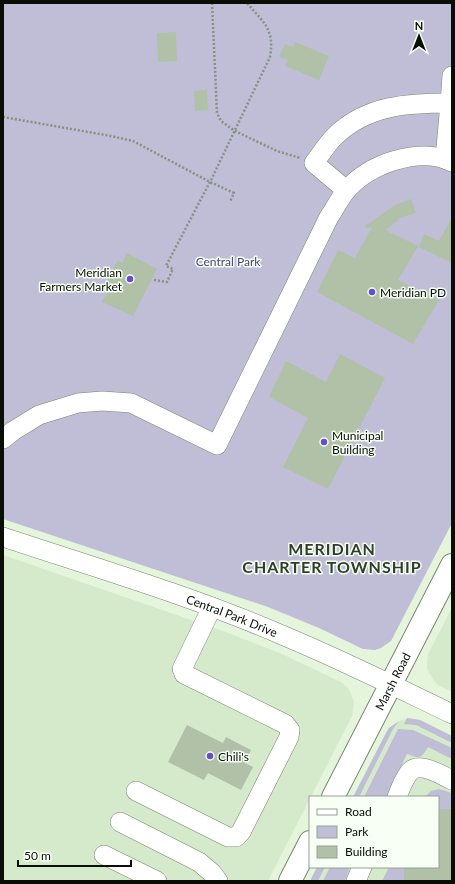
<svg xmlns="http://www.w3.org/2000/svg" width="455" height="884" font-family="Lato,sans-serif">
  <rect width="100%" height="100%" fill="#e4f5dc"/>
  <g fill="#d4eaca">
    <polygon points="3,555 223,631 282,654 341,682 349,689 354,702 352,716 268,881 3,881"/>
    <polygon points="452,608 452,692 438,685 434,681 427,669 427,662 428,654"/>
    <polygon points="409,718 420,720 452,736 452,881 310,881 317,867 438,867 438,797 353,797 389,728 399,721"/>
  </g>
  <g fill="#bfbed6">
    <polygon points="3,3 452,3 452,523 391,641 381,648 375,650 363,649 319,628 268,607 3,519"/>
    <polygon points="407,718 420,720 452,736 452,743 416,725 404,724"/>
    <polygon points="399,721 393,729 359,797 353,797 386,733 389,728"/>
    <path d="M398,729L413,730L452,748V759L428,747C421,759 420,759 407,754L386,797H364Z"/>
    <polygon points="439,789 452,793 452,809 438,809 438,797 425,797 431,791"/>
    <polygon points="317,867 325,867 318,881 310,881"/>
    <polygon points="330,867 350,867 345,881 323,881"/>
    <polygon points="389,867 404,867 404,881 382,881"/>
  </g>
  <g fill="#b0c1a8">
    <polygon points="176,32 177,61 158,62 157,33"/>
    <polygon points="295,42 329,56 319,80 285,66 288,60 279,57 285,44 293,47"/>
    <polygon points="207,90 208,110 195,111 194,91"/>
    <polygon points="411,199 416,213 397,219 399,220 385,230 418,246 398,280 439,300 413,344 317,292 338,250 355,258 372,227 366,228 365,226 395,205"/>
    <polygon points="452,217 452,263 419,247 424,234 439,241"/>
    <polygon points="127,253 157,269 133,316 102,302 108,291 102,290 118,260 122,263"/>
    <polygon points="340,354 385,378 328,489 283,467 308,418 269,397 286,361 326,382"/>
    <polygon points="187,725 223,743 226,737 251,750 245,763 253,767 241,790 208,773 204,780 168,762"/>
    <polygon points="438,809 452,809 452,881 404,881 404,867 438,867"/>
  </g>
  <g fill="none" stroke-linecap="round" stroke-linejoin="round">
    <g stroke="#788870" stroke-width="20">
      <g id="minor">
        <polyline points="450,103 452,76"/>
        <path d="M346,190L314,163C321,154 327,144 335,136C367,105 408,103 450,103L445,159"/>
        <path d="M3,439L13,431L39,415L78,403L102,401L131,403L217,445L329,217C335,209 339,199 346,191C367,164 420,146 452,162"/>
        <path id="s1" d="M3,537C96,568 192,596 282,635C340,659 396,687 452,714"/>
        <polyline points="182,669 212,607"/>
        <polyline points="136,791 228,837 236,837 241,832 289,737 290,730 285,724 184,674"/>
        <path d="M397,797C400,789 403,781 408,774C417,759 441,775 452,780"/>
        <polyline points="120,822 199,862 212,873 218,881"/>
        <polyline points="104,855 157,881"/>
        <polyline points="356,881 362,867"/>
      </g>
    </g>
    <g stroke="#788870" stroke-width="24">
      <g id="major">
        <path id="s2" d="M333,797L452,565"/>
        <polyline points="290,881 310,842"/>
      </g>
    </g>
    <g stroke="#869280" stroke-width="2.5" stroke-dasharray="2 2" stroke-linecap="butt">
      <polyline points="212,3 217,113 221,121 235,131 277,151 300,158"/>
      <polyline points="3,117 111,136 133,141 210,182 234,193 230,202"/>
      <path d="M154,280L167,282L173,269L166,266L212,178L270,57C275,29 263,22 247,3"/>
    </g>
    <use href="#minor" stroke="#fff" stroke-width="19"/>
    <use href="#major" stroke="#fff" stroke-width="22"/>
  </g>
  <g fill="#664ec7" stroke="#f8fff4" stroke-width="1.5">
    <circle cx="130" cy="279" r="4"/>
    <circle cx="372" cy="292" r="4"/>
    <circle cx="324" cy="442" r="4"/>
    <circle cx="210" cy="756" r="4"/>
  </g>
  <g text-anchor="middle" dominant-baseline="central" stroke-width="3" stroke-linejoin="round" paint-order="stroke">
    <g font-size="12" fill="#4a4574" stroke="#f8fff4">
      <text x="228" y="261">Central Park</text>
    </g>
    <g font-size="12" fill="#080e06" stroke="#f8fff4" text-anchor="start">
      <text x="122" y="272" text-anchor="end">Meridian<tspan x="122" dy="14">Farmers Market</tspan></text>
      <text x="380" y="292">Meridian PD</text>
      <text x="332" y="435">Municipal<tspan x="332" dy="14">Building</tspan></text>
      <text x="218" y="756">Chili's</text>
    </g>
    <g font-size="12" fill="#080e06" stroke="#f8fff4">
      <text stroke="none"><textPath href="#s1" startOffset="242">Central Park Drive</textPath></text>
      <text stroke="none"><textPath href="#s2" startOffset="130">Marsh Road</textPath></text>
    </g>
    <g font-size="16" font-weight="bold" letter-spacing="1" fill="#2f3d29" stroke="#f8fff4">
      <text x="332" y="548">MERIDIAN<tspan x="332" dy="18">CHARTER TOWNSHIP</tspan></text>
    </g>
  </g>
  <rect width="455" height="884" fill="none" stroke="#080e06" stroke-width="8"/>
  <rect x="309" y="796" width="130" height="72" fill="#f8fff4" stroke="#989f95"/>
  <rect x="317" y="809" width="20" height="6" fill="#ffffff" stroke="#989f95"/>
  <text x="345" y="816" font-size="12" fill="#080e06">Road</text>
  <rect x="317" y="826" width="20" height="12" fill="#bfbed6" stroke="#989f95"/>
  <text x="345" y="836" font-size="12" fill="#080e06">Park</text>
  <rect x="317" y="846" width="20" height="12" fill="#b0c1a8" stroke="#989f95"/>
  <text x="345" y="856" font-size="12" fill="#080e06">Building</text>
  <g transform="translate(419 36)" stroke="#f8fff4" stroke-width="3" paint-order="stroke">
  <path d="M0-3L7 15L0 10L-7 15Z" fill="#080e06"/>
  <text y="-6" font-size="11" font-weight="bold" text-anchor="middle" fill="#080e06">N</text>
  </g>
  <path d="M18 860v6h113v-6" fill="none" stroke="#080e06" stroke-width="2"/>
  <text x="24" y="860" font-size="12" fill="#080e06" stroke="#f8fff4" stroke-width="3" paint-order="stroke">50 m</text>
</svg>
